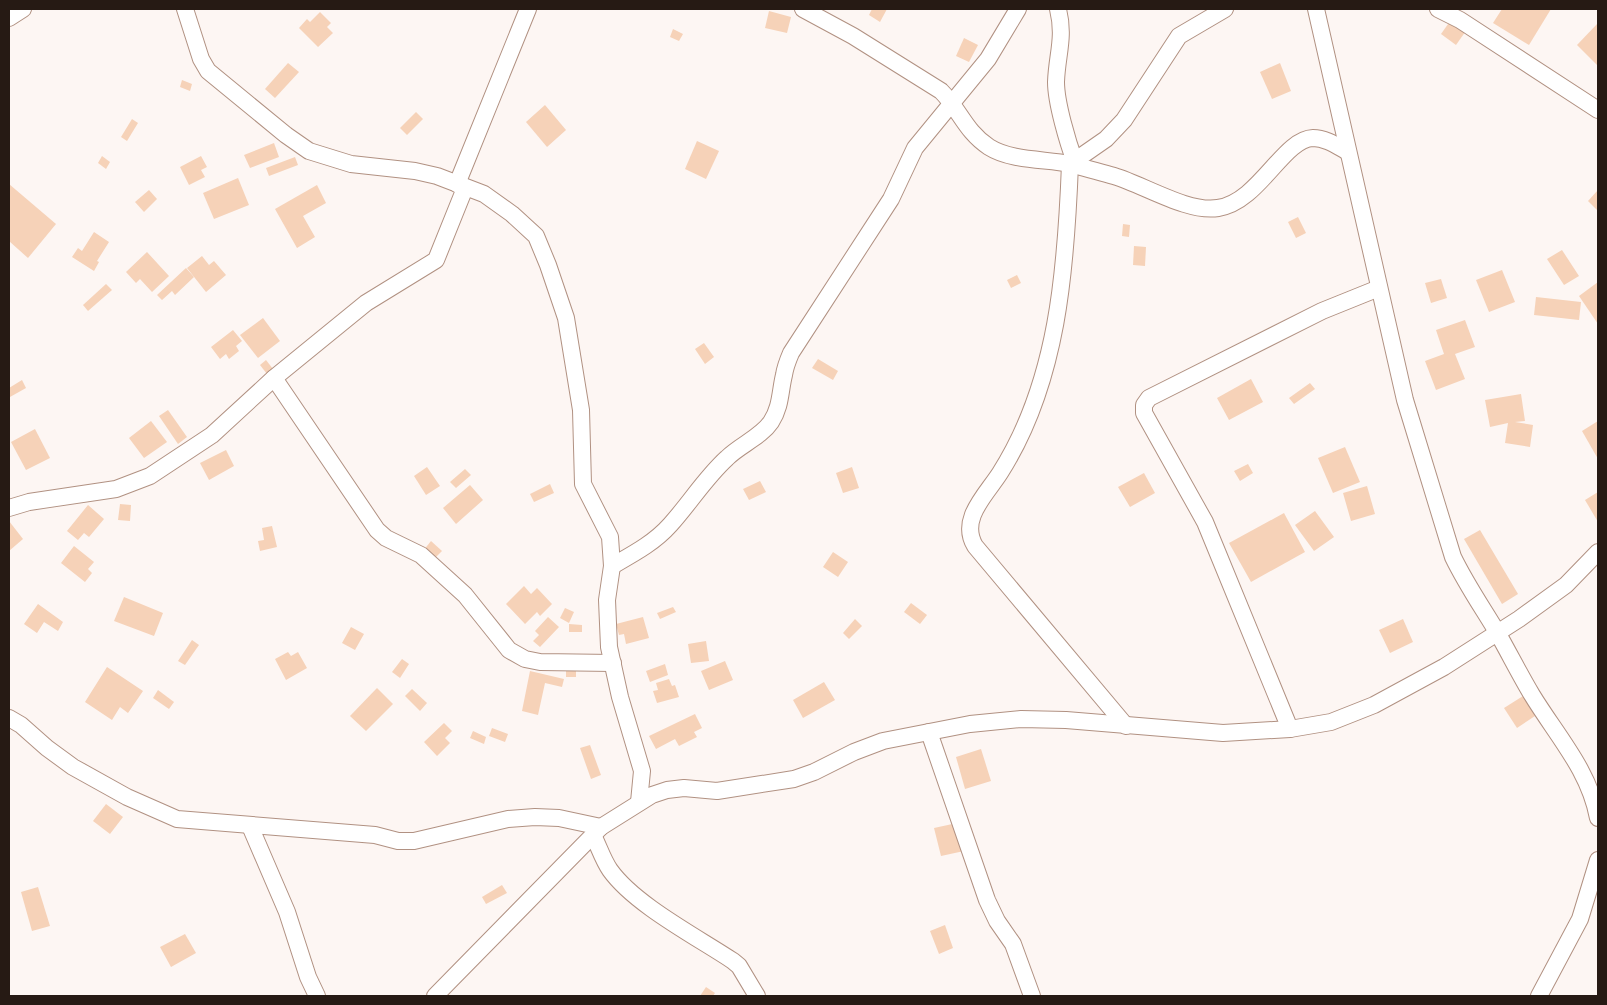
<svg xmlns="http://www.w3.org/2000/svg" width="1607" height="1005" font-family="Cabin,sans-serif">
  <rect width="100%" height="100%" fill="#fdf6f3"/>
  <g fill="#f6d2b8">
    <polygon points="872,9 887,9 880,22 869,15"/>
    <polygon points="1502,9 1551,9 1529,45 1493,23"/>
    <polygon points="769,11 791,17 787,33 765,28"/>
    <polygon points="320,12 331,23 327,27 333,33 318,47 299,28 307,19 310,22"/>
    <polygon points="1453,17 1468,28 1456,45 1441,34"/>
    <polygon points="1598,23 1598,66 1577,45"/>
    <polygon points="673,29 683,34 679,41 670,37"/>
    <polygon points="964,38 978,45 969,62 956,56"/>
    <polygon points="288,63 299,72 275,98 265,89"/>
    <polygon points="1280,63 1291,91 1272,99 1260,72"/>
    <polygon points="182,80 192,84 190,91 180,87"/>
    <polygon points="545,105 566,130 547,147 526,122"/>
    <polygon points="416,112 423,119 407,135 400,128"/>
    <polygon points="132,119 138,123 127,141 121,137"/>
    <polygon points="697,141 719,151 706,179 685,169"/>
    <polygon points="274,143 279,157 250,168 244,155"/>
    <polygon points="102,156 110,162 106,169 98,163"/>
    <polygon points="201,156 207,167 201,170 205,177 189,185 180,167"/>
    <polygon points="295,157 298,165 269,176 266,168"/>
    <polygon points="238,178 249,205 214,219 203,193"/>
    <polygon points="9,184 56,224 28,258 9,241"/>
    <polygon points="317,185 326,203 303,216 315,237 297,248 275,209"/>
    <polygon points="149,190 157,199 144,212 135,202"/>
    <polygon points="1598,190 1598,211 1588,201"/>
    <polygon points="1298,217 1306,233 1296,238 1288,222"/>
    <polygon points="1123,224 1130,225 1129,237 1122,236"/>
    <polygon points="94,232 109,242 97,261 99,262 94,271 72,257 78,248 82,251"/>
    <polygon points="1134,246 1146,247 1145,266 1133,265"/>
    <polygon points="1562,250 1579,276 1564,285 1547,259"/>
    <polygon points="147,252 169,276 152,292 140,279 136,283 126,272"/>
    <polygon points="202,256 209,265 214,261 226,275 206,292 187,268"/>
    <polygon points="186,268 194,277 175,295 172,291 162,300 157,295"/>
    <polygon points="1502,270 1515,302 1489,312 1476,280"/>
    <polygon points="1017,275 1021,283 1011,288 1007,280"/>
    <polygon points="1441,279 1447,298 1431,303 1425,283"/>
    <polygon points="1598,282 1598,324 1579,296"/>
    <polygon points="106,284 112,290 88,311 83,305"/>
    <polygon points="1536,297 1581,302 1579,320 1534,315"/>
    <polygon points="263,318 280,341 258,358 240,335"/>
    <polygon points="1465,320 1475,347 1455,354 1465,379 1436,390 1425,361 1444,354 1436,330"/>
    <polygon points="233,330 242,341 236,346 239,351 229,359 226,354 220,359 211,347"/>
    <polygon points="704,343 714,357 705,364 695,349"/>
    <polygon points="818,359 838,371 833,380 812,368"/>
    <polygon points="266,360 273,369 267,374 260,365"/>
    <polygon points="1251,379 1263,402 1229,420 1217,398"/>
    <polygon points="22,380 26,388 10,397 9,388"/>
    <polygon points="1310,383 1315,389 1294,404 1289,398"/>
    <polygon points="1521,394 1525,421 1515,422 1533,425 1530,447 1505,443 1508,423 1490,427 1485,400"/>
    <polygon points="168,410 187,437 178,444 159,416"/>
    <polygon points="151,421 167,442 144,458 129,438"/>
    <polygon points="1598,421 1598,459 1582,431"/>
    <polygon points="35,429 50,458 26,470 11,442"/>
    <polygon points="1345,447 1360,482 1333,493 1318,458"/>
    <polygon points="226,450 234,466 209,480 200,463"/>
    <polygon points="1248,464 1253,473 1240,481 1234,471"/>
    <polygon points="427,467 440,486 426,495 414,476"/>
    <polygon points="852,467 859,488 843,493 836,473"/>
    <polygon points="465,469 471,475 456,488 450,482"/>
    <polygon points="1144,473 1155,493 1130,507 1118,487"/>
    <polygon points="760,481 766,492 749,500 743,489"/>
    <polygon points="550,484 554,493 534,502 530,494"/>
    <polygon points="470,485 483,500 456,524 443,508"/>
    <polygon points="1367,486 1375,514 1351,521 1343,493"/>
    <polygon points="1598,492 1598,522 1585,500"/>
    <polygon points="120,504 131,505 130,521 118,520"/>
    <polygon points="88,505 104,519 89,537 84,533 78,540 67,531"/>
    <polygon points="1315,511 1334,537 1314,551 1295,525"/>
    <polygon points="1284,513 1305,552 1251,582 1229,543"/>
    <polygon points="9,521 23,539 9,551"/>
    <polygon points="272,526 277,547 260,551 258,541 264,540 262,528"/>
    <polygon points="1480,530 1518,594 1502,604 1464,539"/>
    <polygon points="431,541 442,551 433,560 423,551"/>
    <polygon points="74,546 94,562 88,569 92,573 85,582 61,563"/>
    <polygon points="833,552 848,562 838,577 823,567"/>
    <polygon points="524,586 531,594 537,588 552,604 540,616 537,612 525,624 506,604"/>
    <polygon points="124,597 163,613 154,636 114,621"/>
    <polygon points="911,603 927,615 920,624 904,612"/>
    <polygon points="38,604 63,622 58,631 44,622 37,633 24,624"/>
    <polygon points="673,607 676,612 660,619 657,613"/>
    <polygon points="565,608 574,612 569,623 560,618"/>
    <polygon points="548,617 559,627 540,647 533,641 539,635 535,631"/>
    <polygon points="643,617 649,638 626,644 624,634 619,635 616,624"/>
    <polygon points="855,619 862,626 849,639 843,633"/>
    <polygon points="1403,619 1413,642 1390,653 1379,630"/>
    <polygon points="569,624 582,625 582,632 569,632"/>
    <polygon points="351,627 364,634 355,650 342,643"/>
    <polygon points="192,640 199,645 185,665 178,661"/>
    <polygon points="706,641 709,661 691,663 688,644"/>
    <polygon points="288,652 291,656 298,652 307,668 286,680 275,659"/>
    <polygon points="402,659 409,664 400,678 392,672"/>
    <polygon points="725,661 733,680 709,690 701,671"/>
    <polygon points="665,664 668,675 650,682 646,671"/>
    <polygon points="107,667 143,691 128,713 120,707 112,720 85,702"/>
    <rect x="566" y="668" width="10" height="9"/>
    <polygon points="530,671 564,679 562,687 545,683 538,715 522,711"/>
    <polygon points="669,679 672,686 675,685 679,697 657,703 653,691 658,690 656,683"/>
    <polygon points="824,682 835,700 803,718 793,700"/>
    <polygon points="377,688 393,704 366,731 350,716"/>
    <polygon points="412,689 427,703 420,711 405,696"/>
    <polygon points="158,690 174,702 169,709 153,698"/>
    <polygon points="1523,696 1535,716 1517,728 1504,708"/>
    <polygon points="695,714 702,728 694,732 697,737 679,746 675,739 656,749 649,736"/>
    <polygon points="444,723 452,731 445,738 450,743 437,756 424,742"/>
    <polygon points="492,728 508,734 505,742 489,736"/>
    <polygon points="473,731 486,737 484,744 470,738"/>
    <polygon points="590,745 601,775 591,779 580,748"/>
    <polygon points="981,749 991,781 965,789 956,757"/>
    <polygon points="106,804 123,817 110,834 93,821"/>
    <polygon points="957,823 964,851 941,856 934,828"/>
    <polygon points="502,885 507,893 486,904 482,897"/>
    <polygon points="38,887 50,926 32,931 21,892"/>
    <polygon points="945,925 953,948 939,954 930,931"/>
    <polygon points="185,934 196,953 171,967 160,947"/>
    <polygon points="706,987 715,993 713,996 700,996"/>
  </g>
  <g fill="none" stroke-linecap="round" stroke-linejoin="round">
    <g stroke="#b19182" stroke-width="18">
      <g id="street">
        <polyline points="185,9 201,59 208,71 286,135 309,151 351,164 415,171 437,176 484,194 512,214 536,236 548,265 566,318 581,410 583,484 610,537 612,566 607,600 609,647 620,697 642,771 639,802"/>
        <path d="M803,9L853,36L941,91C960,110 965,131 989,147C1011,161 1046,159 1070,164C1085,168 1100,172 1114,176C1144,185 1188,213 1218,208C1259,202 1283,139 1313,138C1326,138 1337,146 1348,152"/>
        <path d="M1058,9C1065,38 1057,54 1056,82C1056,103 1068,143 1075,162"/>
        <path d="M1316,9L1405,400L1453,557C1466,584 1482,607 1497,632C1509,653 1520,675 1532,695C1557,736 1589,770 1598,818"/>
        <polyline points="1438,9 1460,20 1598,110"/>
        <polyline points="9,18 23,9"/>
        <polyline points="274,378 377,530 386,538 421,555 465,595 509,650 525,659 540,662 613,663"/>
        <polyline points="9,508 29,502 116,489 150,476 212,435 274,378 366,303 436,260 465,188 457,184 528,9"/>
        <path d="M612,566C633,554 654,543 670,525C690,503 705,478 727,458C740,445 761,437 771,422C781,407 780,391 784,375C785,368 788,360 791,353L891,199L915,148L988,59L1018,9"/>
        <polyline points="9,718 21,725 47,748 73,767 127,797 177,819 375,835 398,841 414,841 508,819 535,817 559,818 601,827"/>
        <path d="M1126,726L975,546C959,519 986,495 1000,473C1058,382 1066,269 1070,164L1106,139L1124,120L1179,36L1225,9"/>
        <polyline points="1290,729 1205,522 1144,413 1144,405 1149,398 1322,311 1379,288"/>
        <polyline points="929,732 987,900 997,921 1013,944 1032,996"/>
        <polyline points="250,826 287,912 308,977 317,996"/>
        <path d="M593,835C599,847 603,860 610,870C635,905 697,937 733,961L739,966L757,996"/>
        <polyline points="435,996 601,827 652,795 667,790 684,788 717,791 794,779 814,772 854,752 883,741 970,724 1021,719 1066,720 1223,733 1290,729 1331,722 1374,705 1444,667 1519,619 1566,585 1598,552"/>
        <polyline points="1539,996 1580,919 1598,860"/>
      </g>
    </g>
    <use href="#street" stroke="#fff" stroke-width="16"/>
  </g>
  <rect width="1607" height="1005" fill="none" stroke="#261a14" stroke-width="20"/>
</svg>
